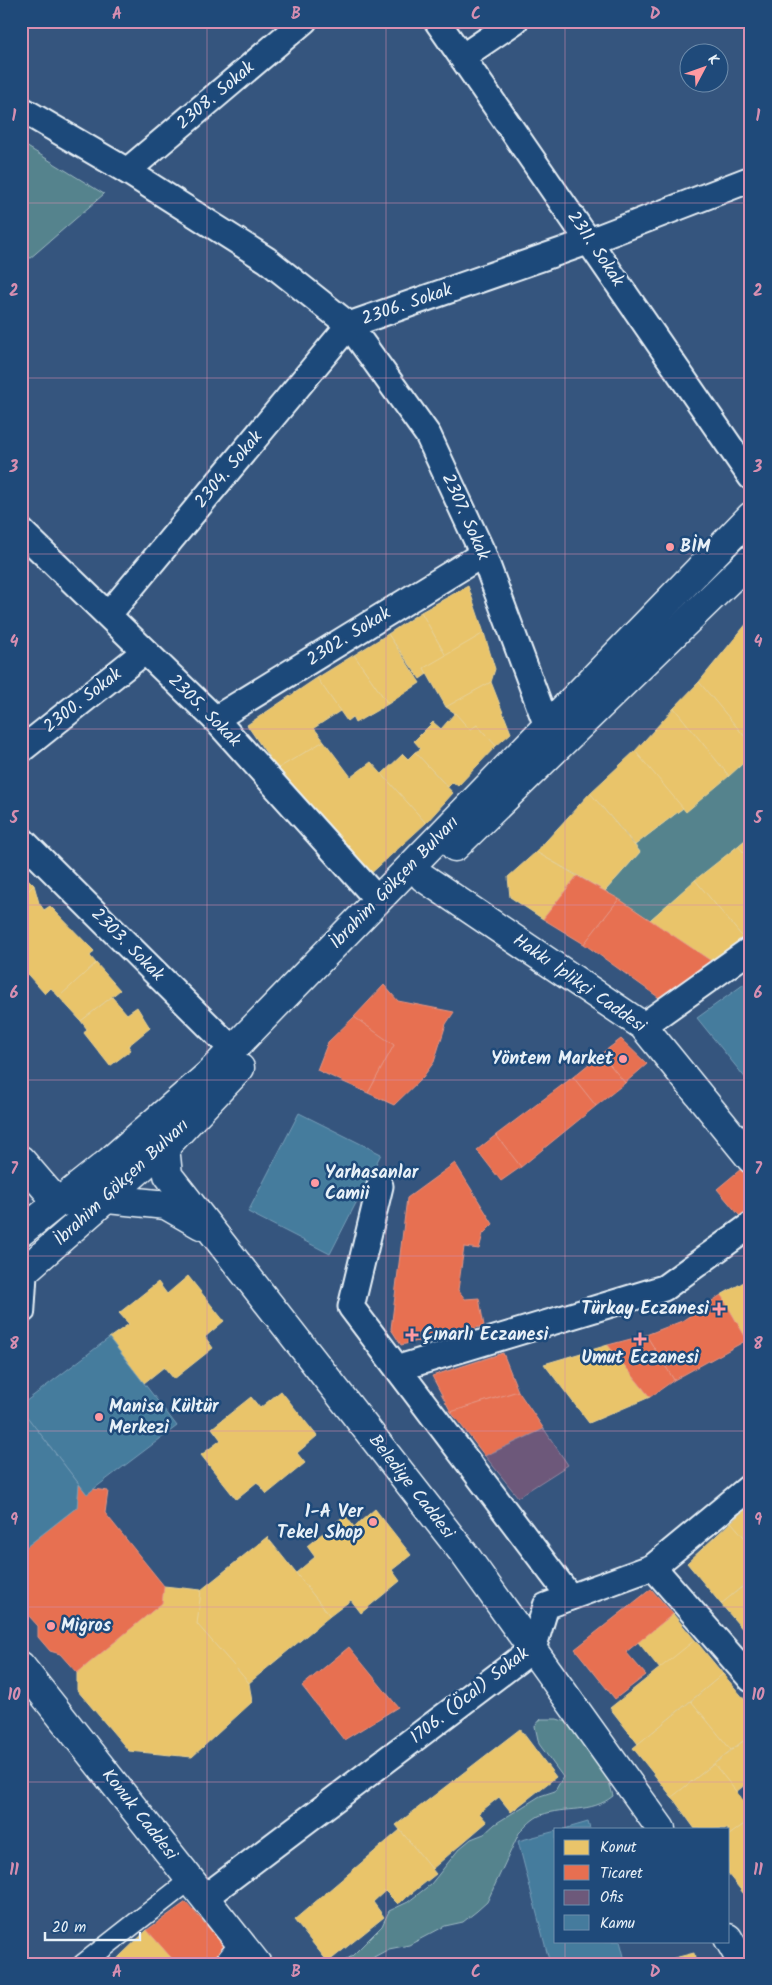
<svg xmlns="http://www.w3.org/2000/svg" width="772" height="1985" font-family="Kalam,sans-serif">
  <rect width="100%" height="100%" fill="#35557e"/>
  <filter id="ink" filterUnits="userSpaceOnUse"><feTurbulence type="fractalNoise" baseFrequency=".02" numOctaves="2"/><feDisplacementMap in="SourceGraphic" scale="10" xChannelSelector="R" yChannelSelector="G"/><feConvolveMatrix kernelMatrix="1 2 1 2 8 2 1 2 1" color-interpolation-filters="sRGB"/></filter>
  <g filter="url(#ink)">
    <g fill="#54838d" stroke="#9ebac2">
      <polygon points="21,143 104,194 21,266"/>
      <polygon points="751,756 751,835 650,920 605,891 640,852 635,845 683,808 686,811"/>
      <path d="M541,1719H557L573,1724L606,1771L613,1796C591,1814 565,1806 541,1815C533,1818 525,1827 519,1833L487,1902L477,1911L463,1922L445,1926L409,1945L389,1949L374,1957L369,1964H340L352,1956L382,1926L389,1911L408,1902L431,1884L459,1849L471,1839L484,1834L495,1824L540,1796L555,1791L563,1777L539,1744L535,1726Z"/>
    </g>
    <g fill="#e9c46a" stroke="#e9d295">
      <polygon points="468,586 484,633 446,656 421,612"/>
      <polygon points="421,612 446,656 424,668 427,674 420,679 388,634"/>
      <polygon points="748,622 751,625 751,744 699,682"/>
      <polygon points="484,633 495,669 491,682 446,707 424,668"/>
      <polygon points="388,634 420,683 388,704 354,655"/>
      <polygon points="354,655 388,704 355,723 352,717 347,721 317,678"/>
      <polygon points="317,678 340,711 314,728 324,741 277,769 247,725"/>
      <polygon points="491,682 511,733 496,746 477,725 470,730 455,713 446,707"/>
      <polygon points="699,682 751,744 751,756 729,776 674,708"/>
      <polygon points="674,708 729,776 686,812 635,751"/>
      <polygon points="455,713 470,730 477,725 496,746 458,786 453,782 448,787 415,752 421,749 414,741 433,722 441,729"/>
      <polygon points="324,741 351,777 371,762 426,823 367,877 277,769"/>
      <polygon points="635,751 683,808 635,845 590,793"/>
      <polygon points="415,752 453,793 426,823 382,774 403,754 408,759"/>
      <polygon points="590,793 640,852 605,891 536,852"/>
      <polygon points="751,835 751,861 738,846"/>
      <polygon points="738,846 751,861 751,935 745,940 695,880"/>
      <polygon points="536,852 577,876 543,919 510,897 508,877"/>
      <polygon points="21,872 34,885 21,899"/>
      <polygon points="695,880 745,940 714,963 650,920"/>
      <polygon points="34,885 39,903 44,910 50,906 94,951 90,956 96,963 59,997 51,988 45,994 21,967 21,899"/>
      <polygon points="96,963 120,990 81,1021 59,997"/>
      <polygon points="112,997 127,1014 137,1007 150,1028 128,1046 131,1050 110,1066 84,1033 87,1029 81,1021"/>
      <polygon points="188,1276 224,1321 205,1337 213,1348 174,1379 164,1367 144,1383 109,1338 129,1324 119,1313 158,1282 167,1294"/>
      <polygon points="751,1278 751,1339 747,1340 721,1295"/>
      <polygon points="608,1345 650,1397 589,1423 544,1364"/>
      <polygon points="281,1391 317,1436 297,1453 305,1463 267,1494 257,1482 236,1499 201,1455 221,1440 212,1428 251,1397 260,1408"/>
      <polygon points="751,1505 751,1545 731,1522"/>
      <polygon points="375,1509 411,1555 392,1570 400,1581 361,1613 351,1600 330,1616 296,1573 315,1557 307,1546 345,1515 354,1527"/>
      <polygon points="731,1522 751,1545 751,1579 721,1604 687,1563"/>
      <polygon points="267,1537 330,1616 249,1683 197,1624 201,1590"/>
      <polygon points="751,1580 751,1639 721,1604"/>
      <polygon points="164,1586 201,1590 197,1624 249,1683 252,1702 192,1757 129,1751 77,1690 77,1673 162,1603"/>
      <polygon points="673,1614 695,1640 660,1669 638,1642"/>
      <polygon points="695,1640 723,1674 638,1744 610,1708"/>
      <polygon points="723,1674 751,1707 751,1735 731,1750 691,1701"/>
      <polygon points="691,1701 731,1750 672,1797 633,1748"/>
      <polygon points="520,1729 556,1777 511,1812 499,1797 479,1813 487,1822 432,1869 396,1825"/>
      <polygon points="751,1735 751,1780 736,1792 714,1764"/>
      <polygon points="714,1764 751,1810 751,1819 728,1836 728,1829 695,1829 672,1797"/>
      <polygon points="751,1819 751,1880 740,1889 728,1874 728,1836"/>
      <polygon points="400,1830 436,1874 398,1904 385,1891 373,1902 384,1917 328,1962 294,1920"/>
      <polygon points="751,1880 751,1903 740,1889"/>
      <polygon points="147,1930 177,1964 127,1964 120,1956"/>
      <polygon points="694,1953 696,1964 651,1964"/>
      <polygon points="120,1956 127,1964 113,1964"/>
    </g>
    <g fill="#e76f51" stroke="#e79683">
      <polygon points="577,876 619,899 584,944 543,919"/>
      <polygon points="619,899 714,963 665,1002 584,944"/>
      <polygon points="384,985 398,1001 454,1012 446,1024 434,1062 423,1077 394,1105 368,1093 394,1045 354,1017"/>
      <polygon points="354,1017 394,1045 368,1093 317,1070 328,1042"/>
      <polygon points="621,1039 647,1064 625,1083 601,1054"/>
      <polygon points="601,1054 625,1083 596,1106 573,1077"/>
      <polygon points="573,1077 596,1106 521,1167 496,1135"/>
      <polygon points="496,1135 521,1167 501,1181 477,1150"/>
      <polygon points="455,1163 493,1224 483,1234 479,1249 464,1247 458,1290 465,1299 479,1298 484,1326 401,1345 391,1329 407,1198"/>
      <polygon points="747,1164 751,1169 751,1218 745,1222 717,1189"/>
      <polygon points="721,1295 747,1340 674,1380 646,1335 682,1321"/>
      <polygon points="646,1335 674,1380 650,1397 608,1345"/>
      <polygon points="503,1353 518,1391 451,1412 432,1376"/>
      <polygon points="518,1391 544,1429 485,1456 451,1412"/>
      <polygon points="79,1484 87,1494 93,1489 108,1491 105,1513 164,1586 162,1603 77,1673 60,1654 50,1651 38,1637 38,1626 28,1615 21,1615 21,1551 77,1507"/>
      <polygon points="651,1589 673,1614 626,1652 646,1675 615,1699 575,1649"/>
      <polygon points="349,1647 398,1707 344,1740 302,1686"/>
      <polygon points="186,1902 227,1949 214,1964 177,1964 147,1930"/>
    </g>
    <polygon fill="#6d597a" stroke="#9287a0" points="544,1429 568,1465 518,1497 485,1456"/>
    <g fill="#457b9d" stroke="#769eb8">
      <polygon points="747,982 751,988 751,1085 697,1018"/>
      <polygon points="299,1113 381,1154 330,1254 248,1212"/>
      <polygon points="109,1338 177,1426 87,1494 21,1409 21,1405"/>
      <polygon points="21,1409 79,1484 77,1507 21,1551"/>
      <polygon points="588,1822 590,1829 564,1829"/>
      <polygon points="556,1831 556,1941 620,1941 626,1964 550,1964 518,1841"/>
    </g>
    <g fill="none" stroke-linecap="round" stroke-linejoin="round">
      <g stroke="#e8f1f8" stroke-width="16">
        <polyline id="service" points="21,1319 28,1314 31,1267"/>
      </g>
      <g stroke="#e8f1f8" stroke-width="22">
        <g id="pedestrian">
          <polyline points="83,1964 190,1880"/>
          <polyline points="223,1964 240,1943"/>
        </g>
      </g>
      <g stroke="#e8f1f8" stroke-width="29">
        <g id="minor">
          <polyline points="437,21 751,477"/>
          <polyline points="462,57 515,21"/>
          <polyline points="21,109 127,171 267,260 349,325 428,435 483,554 547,726"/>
          <polyline points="127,171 304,21"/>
          <polyline points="349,325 590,241 751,179"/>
          <polyline points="21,531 215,719 378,900"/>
          <polyline points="109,614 349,325"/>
          <polyline points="215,719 483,554"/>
          <polyline points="21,750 144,652"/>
          <polyline points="21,839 233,1050"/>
          <polyline points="643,1026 751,949"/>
          <polyline points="380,1186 351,1307 570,1597"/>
          <polyline points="399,1368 664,1288 751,1225"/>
          <polyline points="653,1567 751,1679"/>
          <polyline points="204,1898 533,1649 546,1606 653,1567 751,1486"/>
        </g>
      </g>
      <g stroke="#e8f1f8" stroke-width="31">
        <g id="tertiary">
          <polyline points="424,878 643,1026 751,1159"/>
          <polyline points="165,1147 168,1175 465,1555 661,1829"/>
          <polyline points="57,1202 108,1199 166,1205 201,1225"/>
          <polyline points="21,1666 257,1964"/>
          <polyline points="728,1938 743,1964"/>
        </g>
      </g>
      <g stroke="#e8f1f8" stroke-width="31">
        <g id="secondary">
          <polyline points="455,847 751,559"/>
          <polyline points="21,1160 57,1202"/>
          <polyline points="21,1232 110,1161 207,1076 751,516"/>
          <polyline points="21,1274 165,1147 240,1068"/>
        </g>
      </g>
      <use href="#service" stroke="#1f4a7a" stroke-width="12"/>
      <use href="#pedestrian" stroke="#1f4a7a" stroke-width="19"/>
      <use href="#minor" stroke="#1f4a7a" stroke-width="25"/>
      <use href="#tertiary" stroke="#1f4a7a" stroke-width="28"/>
      <use href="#secondary" stroke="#1f4a7a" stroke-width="28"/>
    </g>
  </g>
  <path fill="none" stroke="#d78fb1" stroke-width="1" stroke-opacity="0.55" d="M207,21V1964M386,21V1964M565,21V1829M21,203H751M21,378H751M21,554H751M21,729H751M21,905H751M21,1080H751M21,1256H751M21,1431H751M21,1607H751M21,1782H751M565,1941V1964"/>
  <g fill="#ff9aa2" stroke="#1f4a7a" stroke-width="2">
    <circle cx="670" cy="547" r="5"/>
    <circle cx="623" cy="1059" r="5"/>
    <circle cx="315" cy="1183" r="5"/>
    <path d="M716.5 1301.5h5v5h5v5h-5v5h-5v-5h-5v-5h5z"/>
    <path d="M409.5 1327.5h5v5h5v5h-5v5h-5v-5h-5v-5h5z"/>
    <path d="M637.5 1331.5h5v5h5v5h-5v5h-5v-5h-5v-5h5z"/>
    <circle cx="99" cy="1417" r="5"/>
    <circle cx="373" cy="1522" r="5"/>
    <circle cx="51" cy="1626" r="5"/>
  </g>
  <g text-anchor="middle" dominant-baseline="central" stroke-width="5" stroke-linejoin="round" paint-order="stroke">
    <g font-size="18" fill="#e8f1f8" stroke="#1f4a7a">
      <text transform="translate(216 96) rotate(-40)">2308. Sokak</text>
      <text transform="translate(595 249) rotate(56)">2311. Sokak</text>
      <text transform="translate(407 305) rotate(-19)">2306. Sokak</text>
      <text transform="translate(229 470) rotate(-50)">2304. Sokak</text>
      <text transform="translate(465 517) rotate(66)">2307. Sokak</text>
      <text transform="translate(349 637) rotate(-32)">2302. Sokak</text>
      <text transform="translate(83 701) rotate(-38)">2300. Sokak</text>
      <text transform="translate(204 711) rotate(45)">2305. Sokak</text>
      <text transform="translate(395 883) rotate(-46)">İbrahim Gökçen Bulvarı</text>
      <text transform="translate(127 945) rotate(45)">2303. Sokak</text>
      <text transform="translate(579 984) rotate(35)">Hakkı İplikçi Caddesi</text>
      <text transform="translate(122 1183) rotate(-43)">İbrahim Gökçen Bulvarı</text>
      <text transform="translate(411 1487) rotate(52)">Belediye Caddesi</text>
      <text transform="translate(470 1696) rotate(-38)">1706. (Öcal) Sokak</text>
      <text transform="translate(139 1815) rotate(52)">Konuk Caddesi</text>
    </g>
    <g font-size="18" font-weight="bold" fill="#e8f1f8" stroke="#1f4a7a" text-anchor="start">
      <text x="680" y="547">BİM</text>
      <text x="613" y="1059" text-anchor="end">Yöntem Market</text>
      <text x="325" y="1173">Yarhasanlar<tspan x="325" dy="21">Camii</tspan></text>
      <text x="709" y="1309" text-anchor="end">Türkay Eczanesi</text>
      <text x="422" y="1335">Çınarlı Eczanesi</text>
      <text x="640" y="1358" text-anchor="middle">Umut Eczanesi</text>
      <text x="109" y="1407">Manisa Kültür<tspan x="109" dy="21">Merkezi</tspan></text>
      <text x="363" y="1512" text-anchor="end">1-A Ver<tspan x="363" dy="21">Tekel Shop</tspan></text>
      <text x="61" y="1626">Migros</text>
    </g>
  </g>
  <rect width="772" height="1985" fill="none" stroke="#1f4a7a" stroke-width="55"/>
  <rect x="554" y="1828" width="175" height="115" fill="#1f4a7a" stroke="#6f8dac"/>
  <rect x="564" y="1840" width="25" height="15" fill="#e9c46a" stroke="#6f8dac"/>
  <text x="600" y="1852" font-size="15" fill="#e8f1f8">Konut</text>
  <rect x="564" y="1865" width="25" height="15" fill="#e76f51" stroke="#6f8dac"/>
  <text x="600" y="1878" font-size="15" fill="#e8f1f8">Ticaret</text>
  <rect x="564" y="1890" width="25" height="15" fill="#6d597a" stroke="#6f8dac"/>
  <text x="600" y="1902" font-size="15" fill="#e8f1f8">Ofis</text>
  <rect x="564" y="1915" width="25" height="15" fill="#457b9d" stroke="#6f8dac"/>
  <text x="600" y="1928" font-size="15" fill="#e8f1f8">Kamu</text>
  <g transform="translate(704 68) rotate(49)"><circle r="24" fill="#1f4a7a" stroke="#6f8dac"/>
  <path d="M0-4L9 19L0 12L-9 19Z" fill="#ff9aa2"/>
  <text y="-8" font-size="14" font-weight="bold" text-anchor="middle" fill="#e8f1f8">K</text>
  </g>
  <path d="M45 1932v8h95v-8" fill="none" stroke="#e8f1f8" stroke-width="2.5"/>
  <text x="52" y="1932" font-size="15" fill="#e8f1f8" stroke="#1f4a7a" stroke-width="4" paint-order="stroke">20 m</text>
  <rect x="28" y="28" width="716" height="1930" fill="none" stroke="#d78fb1" stroke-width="2"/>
  <g font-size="16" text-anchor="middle" font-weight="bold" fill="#d78fb1">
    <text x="117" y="19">A</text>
    <text x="296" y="19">B</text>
    <text x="476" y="19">C</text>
    <text x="655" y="19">D</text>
    <text x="14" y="121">1</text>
    <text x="758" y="121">1</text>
    <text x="14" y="296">2</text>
    <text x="758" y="296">2</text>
    <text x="14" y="472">3</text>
    <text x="758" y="472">3</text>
    <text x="14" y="647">4</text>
    <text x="758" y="647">4</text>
    <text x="14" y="823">5</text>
    <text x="758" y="823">5</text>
    <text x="14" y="998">6</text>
    <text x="758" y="998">6</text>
    <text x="14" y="1174">7</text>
    <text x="758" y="1174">7</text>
    <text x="14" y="1349">8</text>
    <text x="758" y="1349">8</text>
    <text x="14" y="1525">9</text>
    <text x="758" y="1525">9</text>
    <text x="14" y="1700">10</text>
    <text x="758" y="1700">10</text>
    <text x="14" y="1875">11</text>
    <text x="758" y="1875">11</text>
    <text x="117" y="1977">A</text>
    <text x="296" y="1977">B</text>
    <text x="476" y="1977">C</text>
    <text x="655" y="1977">D</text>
  </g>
</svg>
